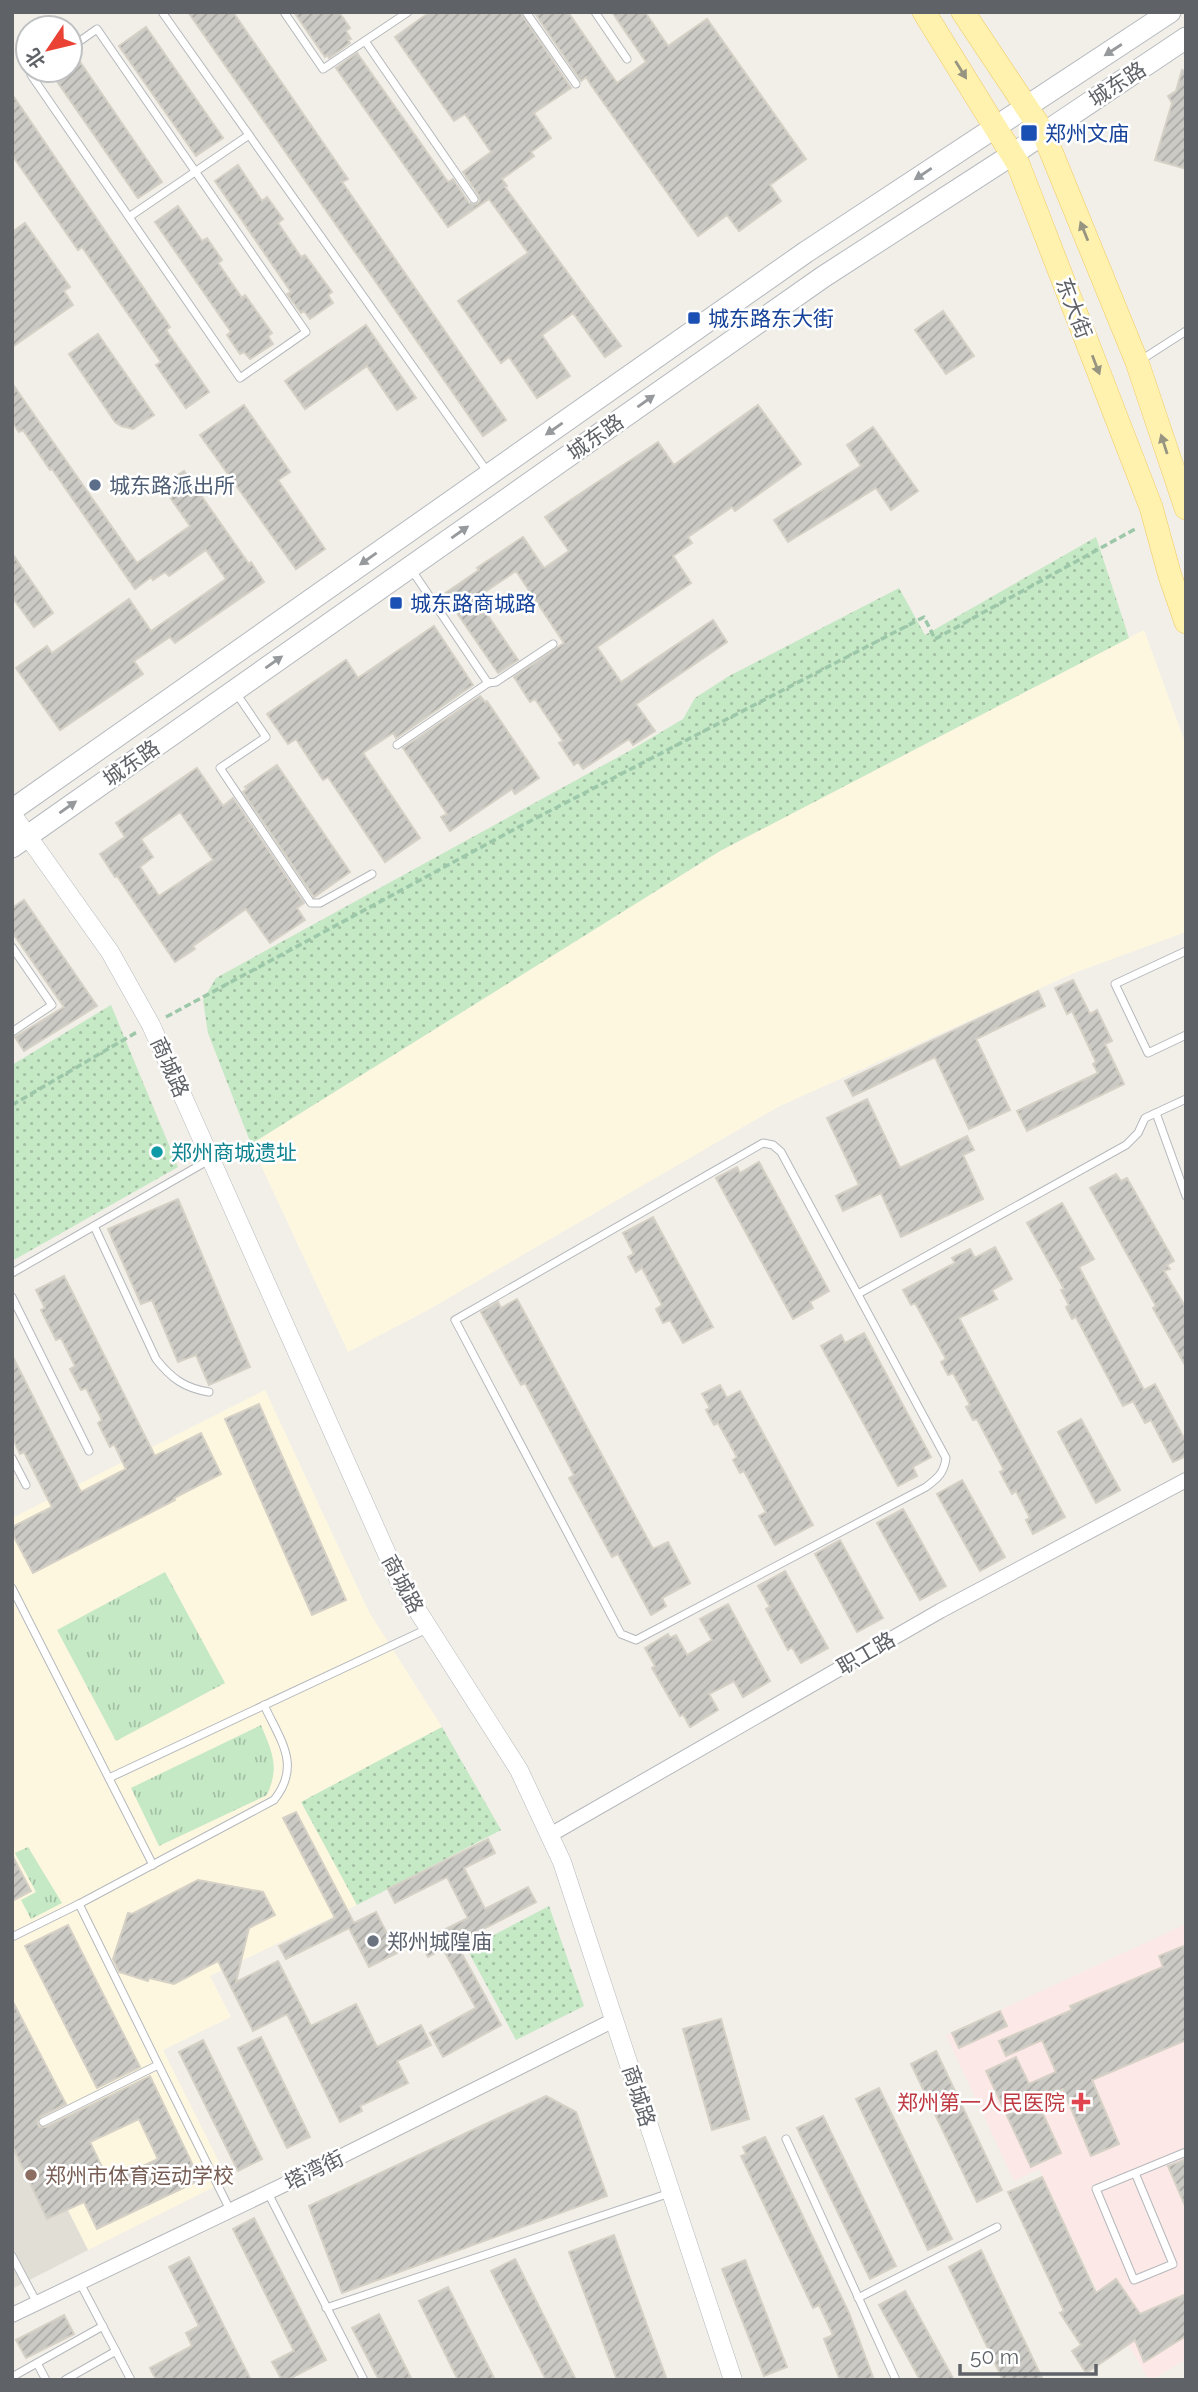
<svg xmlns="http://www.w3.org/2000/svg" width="1198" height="2392" font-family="Raleway,'Noto Sans SC',sans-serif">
  <defs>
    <pattern id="grass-tufts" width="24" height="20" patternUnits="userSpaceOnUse" patternTransform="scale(1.75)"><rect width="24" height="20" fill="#c5e8c5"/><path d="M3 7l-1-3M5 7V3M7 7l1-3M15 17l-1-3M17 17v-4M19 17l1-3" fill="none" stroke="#a3c0a4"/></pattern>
    <pattern id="park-dots" width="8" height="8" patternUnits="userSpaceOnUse" patternTransform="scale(1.75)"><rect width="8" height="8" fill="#c5e8c5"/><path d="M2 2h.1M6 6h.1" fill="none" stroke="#a3c0a4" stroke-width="1.8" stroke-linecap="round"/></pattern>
    <pattern id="building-hatch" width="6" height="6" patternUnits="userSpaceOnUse" patternTransform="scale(1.75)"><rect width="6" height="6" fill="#cccac5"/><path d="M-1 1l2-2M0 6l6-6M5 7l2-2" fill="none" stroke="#a9a8a4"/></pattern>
  </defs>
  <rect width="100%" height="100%" fill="#f1efe8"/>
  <g fill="#fef7e0">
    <polygon points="1144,630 1186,745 1186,932 1074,973 778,1107 428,1310 348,1352 251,1144 720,851"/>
    <polygon points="265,1390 369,1612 442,1727 302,1802 357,1905 210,1976 231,2017 163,2050 228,2180 88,2250 12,2099 12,1518"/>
  </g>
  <polygon fill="#e1ded6" points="12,2099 88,2250 12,2289"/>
  <polygon fill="#fce8e6" points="1186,1924 1186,2359 1152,2380 1149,2380 1096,2288 1039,2169 1014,2181 946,2035"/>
  <g fill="url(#grass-tufts)">
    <polygon points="165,1572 225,1683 116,1741 57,1630"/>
    <path d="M261,1725C272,1752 280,1766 267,1795L159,1846L131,1788Z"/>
    <polygon points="28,1847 62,1903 31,1919 21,1900 36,1892 15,1853"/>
  </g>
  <g fill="url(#park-dots)">
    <polygon points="1096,537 1129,638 720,851 251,1144 208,1033 203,1000 216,978 631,750 683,719 695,698 729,676 899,588 925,635"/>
    <polygon points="111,1005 178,1167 12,1261 12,1065"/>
    <polygon points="442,1727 501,1830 357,1905 301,1802"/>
    <polygon points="549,1906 584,2006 516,2040 467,1949"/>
  </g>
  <g fill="url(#building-hatch)" stroke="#d6d1c6" stroke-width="2" fill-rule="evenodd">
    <polygon points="188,12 233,12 348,179 342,182 347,189 506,420 483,436"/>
    <polygon points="294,12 339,12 350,28 346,31 351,39 348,40 350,43 329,58 327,55 325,57"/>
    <polygon points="430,12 520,12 571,88 534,113 551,138 531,152 534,156 502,179 507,186 505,187 621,346 605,357 573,313 542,335 570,376 537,398 509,357 501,363 458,301 528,253 489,199 448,227 336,68 357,53 448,182 453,179 469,203 477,204 480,201 479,196 463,172 491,152 465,114 454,121 395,37"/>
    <polygon points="534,12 568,12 617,83 646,62 612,12 645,12 668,46 707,19 806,159 770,185 781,201 739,231 727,215 698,236 591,85 586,77 581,81"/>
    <polygon points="146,27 223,138 196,156 119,46"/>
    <polygon points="74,53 162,182 138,198 49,70 70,70 70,54"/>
    <polygon points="1182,70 1186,71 1186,169 1155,160 1172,103 1168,96 1176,91"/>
    <polygon points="12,94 170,327 166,330 209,392 186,408 156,365 161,362 82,247 78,250 12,155"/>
    <polygon points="238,165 262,201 267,197 283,219 278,223 301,257 305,255 332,292 328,295 333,303 310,319 304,311 301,313 287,294 291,292 215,181"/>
    <polygon points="178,206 202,241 207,238 222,260 218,263 242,298 245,295 272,333 268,336 273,344 250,359 244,352 240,354 227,335 231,332 155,222"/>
    <polygon points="25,223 70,287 64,291 73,305 12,347 12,232"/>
    <polygon points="943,311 974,356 946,374 915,330"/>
    <polygon points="366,325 416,398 397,410 367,366 305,409 285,381"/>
    <polygon points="98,334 154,415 133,429 121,426 115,422 69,354"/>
    <polygon points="12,383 137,563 190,526 162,486 184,471 249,564 251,562 264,582 175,643 170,637 134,661 143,674 60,730 16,668 47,646 52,653 129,599 151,631 226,579 206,550 169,576 165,572 153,580 151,577 135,589 52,469 50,470 23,430 19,432 12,422"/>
    <polygon points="244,405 290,472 278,480 325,549 296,569 200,435"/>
    <polygon points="758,405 801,464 735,511 732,507 688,537 692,543 673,556 691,583 597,647 621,682 713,620 727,642 636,704 655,731 633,745 629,739 583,769 578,762 574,765 559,743 563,741 535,699 530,702 514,677 564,643 516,571 476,598 518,660 498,673 444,594 479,570 477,568 523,537 544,568 569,551 545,517 658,442 674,465"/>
    <polygon points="873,427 918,491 891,510 876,488 788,542 774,520 861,466 847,445"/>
    <polygon points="12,553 53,613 34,627 12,597"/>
    <polygon points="434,626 473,685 396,738 393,733 363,753 420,838 385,862 328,777 323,780 296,739 288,744 267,714 346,660 358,678"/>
    <polygon points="480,696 485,702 487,701 539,778 515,794 512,789 450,831 441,817 447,814 403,748"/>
    <polygon points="277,765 350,872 314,897 243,792 247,789 245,787"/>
    <path d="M197,768L223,806L233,798L304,903L297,908L305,920L270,943L246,909L193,946L195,949L175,962L117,876L115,877L100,854L125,837L116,823ZM180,812L213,860L159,896L140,867L153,857L141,839Z"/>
    <polygon points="24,900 97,1006 24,1051 15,1037 64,1007 12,932 12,908"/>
    <polygon points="1073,980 1090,1014 1097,1010 1112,1041 1105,1044 1124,1084 1027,1131 1017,1111 1098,1073 1093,1064 1096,1062 1072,1011 1067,1014 1055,988"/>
    <polygon points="1038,991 1045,1006 976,1039 1010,1110 969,1129 935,1057 853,1096 845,1081"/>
    <polygon points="867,1099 900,1168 967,1136 974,1150 963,1155 983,1199 901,1237 881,1193 843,1211 836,1196 859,1185 827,1118"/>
    <polygon points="759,1162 829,1291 810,1302 813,1308 793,1319 716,1178 737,1167 740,1173"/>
    <polygon points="1116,1174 1121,1181 1127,1178 1174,1261 1167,1265 1170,1269 1164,1271 1186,1308 1186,1367 1153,1308 1156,1306 1090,1188"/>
    <polygon points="178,1199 250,1367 209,1385 196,1355 178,1362 152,1300 141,1304 108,1229"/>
    <polygon points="1062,1203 1094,1259 1079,1267 1144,1390 1155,1384 1186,1442 1186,1456 1173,1462 1151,1420 1145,1423 1133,1401 1123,1406 1076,1317 1072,1319 1066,1307 1069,1305 1061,1290 1064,1289 1027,1223"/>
    <polygon points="653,1217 713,1327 683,1343 670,1320 663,1323 656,1309 662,1305 642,1268 636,1272 628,1257 634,1254 623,1233"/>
    <polygon points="995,1247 1012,1279 992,1290 997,1299 959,1318 1065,1517 1033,1534 1026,1520 1030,1518 1016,1491 1012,1494 1000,1472 1004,1470 977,1419 973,1420 966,1407 970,1405 953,1373 948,1375 941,1362 946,1359 915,1303 911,1305 903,1290 955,1263 952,1258 970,1249 975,1258"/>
    <polygon points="64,1276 155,1456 201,1433 221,1474 174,1498 175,1500 33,1573 12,1533 12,1527 52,1507 24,1452 20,1454 12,1437 12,1355 81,1492 126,1469 114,1444 110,1447 98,1423 102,1420 86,1388 81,1390 70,1369 75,1366 61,1338 56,1340 41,1310 45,1308 36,1290"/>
    <polygon points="517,1299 653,1549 668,1542 690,1583 662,1598 666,1606 651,1615 618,1554 612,1557 569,1478 574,1475 525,1383 521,1385 481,1312 498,1302 501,1308"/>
    <polygon points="864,1333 931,1457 913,1467 917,1476 898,1486 821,1346 841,1335 845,1343"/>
    <polygon points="720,1385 727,1398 740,1391 813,1525 775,1545 759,1516 766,1512 744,1471 740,1473 733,1460 737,1457 718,1423 714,1425 706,1410 710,1408 702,1394"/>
    <polygon points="259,1404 346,1600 312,1615 225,1419"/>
    <polygon points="1081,1419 1120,1490 1096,1503 1058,1432"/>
    <polygon points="962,1480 1005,1557 980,1571 937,1494"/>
    <polygon points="903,1509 946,1586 920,1600 877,1523"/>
    <polygon points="840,1540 883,1618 857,1632 815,1554"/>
    <polygon points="785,1571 828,1648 801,1663 792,1647 788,1650 766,1609 770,1607 758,1586"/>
    <polygon points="728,1604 770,1681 743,1697 734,1681 709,1694 718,1710 690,1727 683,1714 680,1716 652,1668 655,1666 645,1648 668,1634 670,1638 676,1635 687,1655 712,1640 700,1619"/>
    <polygon points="296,1812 354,1923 376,1912 397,1953 369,1967 349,1928 286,1959 279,1946 335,1918 283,1818"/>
    <polygon points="488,1839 495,1853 464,1868 485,1909 528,1887 536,1902 456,1943 501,2025 443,2057 430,2033 476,2008 443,1949 428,1957 420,1942 468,1918 447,1877 395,1903 388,1889"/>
    <polygon points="12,1855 31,1891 12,1901"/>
    <polygon points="198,1880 263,1892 275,1915 249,1928 236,1982 278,1961 311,2026 356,2004 377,2047 421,2025 431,2045 397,2061 408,2083 360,2106 362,2111 340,2122 287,2014 253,2031 218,1961 174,1984 149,1978 148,1981 119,1972 113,1959 128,1913 132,1914"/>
    <polygon points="68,1925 140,2067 97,2088 25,1946"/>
    <polygon points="1186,1945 1186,2040 1092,2080 1119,2144 1091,2156 1063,2089 1037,2101 1061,2153 1031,2167 986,2071 1016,2057 1029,2084 1056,2072 1042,2040 1006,2056 999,2041 1072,2010 1070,2006 1163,1967 1159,1956"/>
    <path d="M12,2000L66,2104L40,2117L37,2122L39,2127H46L150,2076L200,2180L97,2229L84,2202L47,2219L12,2145ZM139,2119L158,2159L109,2182L90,2142Z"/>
    <polygon points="1000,2011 1007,2026 959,2048 952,2033"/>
    <polygon points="721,2019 749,2119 712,2130 683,2029"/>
    <polygon points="261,2037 310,2137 287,2148 238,2048"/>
    <polygon points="203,2040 262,2159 238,2171 179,2052"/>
    <polygon points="936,2051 1002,2190 977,2202 911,2064"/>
    <polygon points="879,2088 952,2239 928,2250 856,2099"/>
    <polygon points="546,2096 576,2112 607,2196 342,2293 309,2206"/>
    <polygon points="823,2116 896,2266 870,2279 797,2128"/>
    <polygon points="765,2137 849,2313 874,2380 840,2380 824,2339 833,2335 819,2305 813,2308 741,2156 746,2154 743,2147"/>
    <polygon points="1186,2159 1186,2208 1168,2166"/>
    <polygon points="1042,2177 1096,2293 1116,2279 1140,2314 1186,2294 1186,2336 1144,2362 1135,2340 1086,2373 1072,2351 1081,2345 1060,2313 1064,2311 1008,2192"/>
    <polygon points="254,2218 326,2360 287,2380 282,2380 272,2362 294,2351 233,2229"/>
    <polygon points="614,2235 667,2380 617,2380 569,2252"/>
    <polygon points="981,2250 1043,2380 1003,2380 949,2267"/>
    <polygon points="189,2257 251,2380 156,2380 150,2368 192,2346 186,2333 199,2326 169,2267"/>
    <polygon points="515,2259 576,2380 546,2380 491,2271"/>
    <polygon points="745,2260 787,2367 764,2376 722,2269"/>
    <polygon points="448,2287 495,2380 458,2380 419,2301"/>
    <polygon points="905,2291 954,2380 920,2380 879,2305"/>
    <polygon points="379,2314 412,2380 379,2380 352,2328"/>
    <polygon points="64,2315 74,2334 26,2358 16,2340"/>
  </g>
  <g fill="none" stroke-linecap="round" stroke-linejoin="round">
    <g stroke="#b5b8bc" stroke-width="9">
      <g id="service">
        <polyline points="162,12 489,474"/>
        <polyline points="284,12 323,69 408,12"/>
        <polyline points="526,12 576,84"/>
        <polyline points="595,12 627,59"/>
        <polyline points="365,41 474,199"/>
        <polyline points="38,70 31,75 240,378 306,332 97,29 70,48"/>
        <polyline points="129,217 249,135"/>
        <polyline points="1141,360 1186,331"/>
        <polyline points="488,683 496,682 553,644"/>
        <polyline points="236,693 266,737 220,768 311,903 320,903 372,874"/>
        <polyline points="397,745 488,683 411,569"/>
        <polyline points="12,947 52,1005 12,1032"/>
        <polyline points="1186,951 1115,984 1148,1053 1186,1035"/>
        <polyline points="1156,1113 1186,1196"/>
        <path d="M763,1143L773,1145L781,1152L946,1458C944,1473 938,1478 926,1487L636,1640L621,1634L455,1320Z"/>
        <path d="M94,1226L156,1359C171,1378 184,1388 209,1392"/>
        <polyline points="12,1273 209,1160"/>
        <polyline points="858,1294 1126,1145 1138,1133 1145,1118 1186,1099"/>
        <polyline points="12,1297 89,1451"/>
        <polyline points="12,1458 26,1485"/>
        <polyline points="12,1588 153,1865"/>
        <polyline points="109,1778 427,1629"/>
        <polyline points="79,1904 230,2210"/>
        <path d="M12,1937L79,1904L274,1800C302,1765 280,1740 264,1705"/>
        <polyline points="43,2122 158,2065"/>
        <polyline points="786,2139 896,2380"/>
        <polyline points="1135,2173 1173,2264 1134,2280 1096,2189 1186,2152"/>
        <polyline points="268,2193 364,2380"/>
        <polyline points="12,2256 37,2303"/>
        <polyline points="80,2283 131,2380"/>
        <polyline points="858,2298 997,2227"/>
        <polyline points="326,2308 670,2193"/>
        <polyline points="37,2363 46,2380"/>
        <polyline points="12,2377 103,2326"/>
        <polyline points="65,2380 116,2351"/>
      </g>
    </g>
    <g stroke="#b5b8bc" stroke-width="16">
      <g id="minor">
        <polyline points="550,1835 940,1611 1186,1480"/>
        <polyline points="12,2315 296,2179 614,2020"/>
      </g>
    </g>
    <g stroke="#b5b8bc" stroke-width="19">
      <polyline id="tertiary" points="12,814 110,952 151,1025 400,1583 519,1770 562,1862 733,2380"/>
    </g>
    <g stroke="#b6babf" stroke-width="23">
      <g id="secondary">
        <polyline points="12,810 806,252 1170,12"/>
        <polyline points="12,847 823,277 1013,154 1186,38"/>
      </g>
    </g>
    <g stroke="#f2c960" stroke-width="24">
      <g id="primary">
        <polyline points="924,12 1018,164 1151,507 1170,576 1186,622"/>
        <polyline points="963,12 1043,132 1137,362 1186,508"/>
      </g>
    </g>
    <g stroke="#9cc7a9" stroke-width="3.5" stroke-dasharray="7 3.5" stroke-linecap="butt">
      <polyline points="166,1017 513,830 924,617 935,639 1137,528"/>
      <polyline points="12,1105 137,1032"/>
    </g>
    <use href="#service" stroke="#fff" stroke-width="7"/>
    <use href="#minor" stroke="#fff" stroke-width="14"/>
    <use href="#tertiary" stroke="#fff" stroke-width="18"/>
    <use href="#secondary" stroke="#fff" stroke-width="21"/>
    <use href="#primary" stroke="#fff2af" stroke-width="23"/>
  </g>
  <defs><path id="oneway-solid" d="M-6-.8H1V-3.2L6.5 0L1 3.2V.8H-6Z" transform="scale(1.75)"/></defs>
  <g fill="#979a9d">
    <use href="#oneway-solid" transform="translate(1113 50) rotate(147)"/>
    <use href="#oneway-solid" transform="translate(923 174) rotate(146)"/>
    <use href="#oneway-solid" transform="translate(646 401) rotate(-35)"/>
    <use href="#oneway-solid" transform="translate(554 429) rotate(145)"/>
    <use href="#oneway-solid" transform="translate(460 532) rotate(-35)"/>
    <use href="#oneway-solid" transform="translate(368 559) rotate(145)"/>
    <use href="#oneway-solid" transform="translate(274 662) rotate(-35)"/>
    <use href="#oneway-solid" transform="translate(68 807) rotate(-35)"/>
  </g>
  <g fill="#979581">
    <use href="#oneway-solid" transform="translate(961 70) rotate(58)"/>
    <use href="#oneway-solid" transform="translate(1084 231) rotate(-112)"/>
    <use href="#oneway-solid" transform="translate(1096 365) rotate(69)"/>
    <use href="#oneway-solid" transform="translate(1164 444) rotate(-108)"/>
  </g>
  <g fill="#1a4fb4" stroke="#fff" stroke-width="2.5">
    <rect x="1020" y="124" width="18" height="18" rx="3.5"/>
    <rect x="687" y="311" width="14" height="14" rx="3.5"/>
    <rect x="389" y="596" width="14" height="14" rx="3.5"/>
  </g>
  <circle fill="#5c6f8a" stroke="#fff" stroke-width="2.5" cx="95" cy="485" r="7"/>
  <circle fill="#0f9aa8" stroke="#fff" stroke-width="2.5" cx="157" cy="1152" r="7"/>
  <circle fill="#6b7280" stroke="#fff" stroke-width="2.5" cx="373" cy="1941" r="7"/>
  <path fill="#e0444e" stroke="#fff" stroke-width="2.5" d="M1077.5 2091.5h7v7h7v7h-7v7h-7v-7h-7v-7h7z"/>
  <circle fill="#8d6e63" stroke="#fff" stroke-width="2.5" cx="31" cy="2175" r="7"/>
  <g text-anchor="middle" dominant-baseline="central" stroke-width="5" stroke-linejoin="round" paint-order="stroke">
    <g font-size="21" fill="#5f6368" stroke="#fff">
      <text transform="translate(1117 84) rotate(-33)">城东路</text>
      <text transform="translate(1074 308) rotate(69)">东大街</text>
      <text transform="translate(595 437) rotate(-35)">城东路</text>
      <text transform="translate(131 763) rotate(-35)">城东路</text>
      <text transform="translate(170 1067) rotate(66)">商城路</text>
      <text transform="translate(403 1584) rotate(62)">商城路</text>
      <text transform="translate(866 1653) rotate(-30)">职工路</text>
      <text transform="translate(639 2096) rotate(72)">商城路</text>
      <text transform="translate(314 2170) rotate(-26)">塔湾街</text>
    </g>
    <g font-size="21" fill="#164399" stroke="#fff" text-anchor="start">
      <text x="1045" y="133">郑州文庙</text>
      <text x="708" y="318">城东路东大街</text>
      <text x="410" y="603">城东路商城路</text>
    </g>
    <g font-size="21" fill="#4e5e75" stroke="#fff" text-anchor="start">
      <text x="109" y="485">城东路派出所</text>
    </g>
    <g font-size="21" fill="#0d838f" stroke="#fff" text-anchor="start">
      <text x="171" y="1152">郑州商城遗址</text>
    </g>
    <g font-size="21" fill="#5b616d" stroke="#fff" text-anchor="start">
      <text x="387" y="1941">郑州城隍庙</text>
    </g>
    <g font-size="21" fill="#be3a42" stroke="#fff" text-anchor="end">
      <text x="1065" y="2102">郑州第一人民医院</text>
    </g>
    <g font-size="21" fill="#785e54" stroke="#fff" text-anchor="start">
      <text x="45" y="2175">郑州市体育运动学校</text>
    </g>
  </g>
  <rect width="1198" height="2392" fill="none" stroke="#5f6368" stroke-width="28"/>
  <g transform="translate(49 49) rotate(235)"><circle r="33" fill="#ffffff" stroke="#bfc1c3" stroke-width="2"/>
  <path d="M0-5L12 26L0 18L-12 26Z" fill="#ea4335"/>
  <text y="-10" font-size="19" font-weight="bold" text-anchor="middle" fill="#5f6368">北</text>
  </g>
  <path d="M960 2364v10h136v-10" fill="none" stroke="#5f6368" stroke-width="3.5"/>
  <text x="970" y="2364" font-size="21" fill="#5f6368" stroke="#ffffff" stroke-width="5" paint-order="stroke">50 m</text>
</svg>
